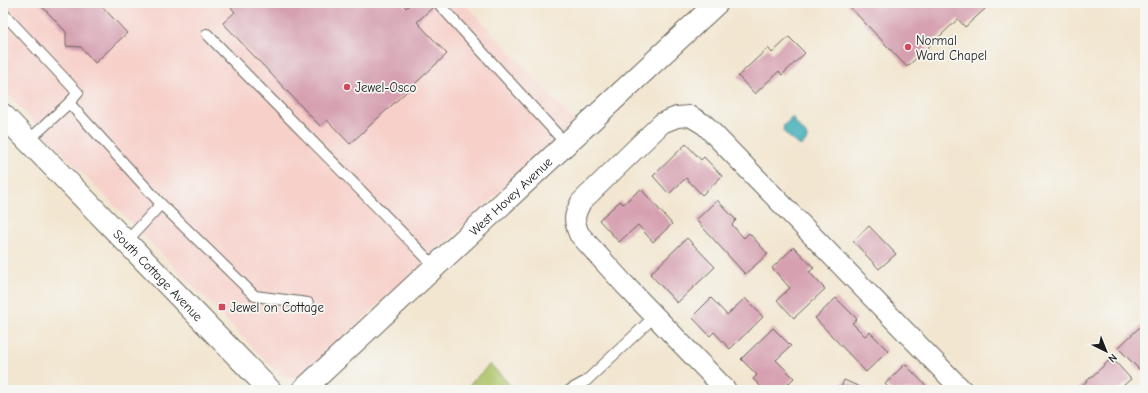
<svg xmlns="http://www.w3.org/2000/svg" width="1148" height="393" font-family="'Comic Neue',sans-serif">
  <rect width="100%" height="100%" fill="#f6f6f2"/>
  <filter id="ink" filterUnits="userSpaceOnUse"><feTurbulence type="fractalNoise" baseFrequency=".025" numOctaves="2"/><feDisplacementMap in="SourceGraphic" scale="8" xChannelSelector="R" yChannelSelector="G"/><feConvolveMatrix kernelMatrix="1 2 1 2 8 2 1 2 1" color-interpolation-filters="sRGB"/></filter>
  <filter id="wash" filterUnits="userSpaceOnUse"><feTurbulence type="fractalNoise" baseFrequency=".012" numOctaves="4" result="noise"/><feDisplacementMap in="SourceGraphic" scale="16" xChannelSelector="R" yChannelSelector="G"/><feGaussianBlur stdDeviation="0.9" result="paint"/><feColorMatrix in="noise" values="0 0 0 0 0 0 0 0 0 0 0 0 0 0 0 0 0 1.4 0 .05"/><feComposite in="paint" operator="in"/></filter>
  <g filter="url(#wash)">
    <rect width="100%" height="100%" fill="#f2e6d0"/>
    <polygon fill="#f7d0ca" points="3,3 465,3 575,122 303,374 297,377 288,377 281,376 56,146 3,89"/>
    <polygon fill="#aec56a" stroke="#657043" points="490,364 512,387 509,390 468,390 466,388"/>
    <path fill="#3fafb8" stroke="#2e666a" d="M790,118H793C796,127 808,131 807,140C806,141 803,145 802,145C797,147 787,135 783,131L784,125L789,121Z"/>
    <g id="blocks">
      <g fill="#d6a0b1">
        <polygon points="39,3 99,3 127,33 95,63 81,47 66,46 66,32"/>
        <polygon points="227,3 401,3 406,8 411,3 426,3 432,8 417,22 447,54 350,144 327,120 320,126 223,23 235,12"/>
        <polygon points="849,3 980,3 985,9 965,27 958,19 907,67 847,4"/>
        <polygon points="789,37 805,53 782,75 779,71 755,94 738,76 768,48 772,53"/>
        <polygon points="686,144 701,160 704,157 722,176 702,195 686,178 669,194 653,176"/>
        <polygon points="641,189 672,224 653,242 638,225 619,242 599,220 620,201 623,204"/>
        <polygon points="717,200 736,220 732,225 744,238 749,233 768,254 745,274 696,220"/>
        <polygon points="869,226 896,254 879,269 853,241"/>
        <polygon points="687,238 715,267 677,303 650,274"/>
        <polygon points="794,247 814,268 809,272 825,289 794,318 777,300 790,288 772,268"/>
        <polygon points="711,298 727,315 745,298 763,317 730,349 714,332 710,336 692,317"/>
        <polygon points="836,298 857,319 852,323 865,336 870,332 888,351 866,372 815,318"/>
        <polygon points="1145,322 1145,368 1142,372 1118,348"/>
        <polygon points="773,328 791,346 776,360 794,378 782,390 764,390 753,379 757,375 741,359"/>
        <polygon points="1112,358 1131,379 1118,390 1077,390"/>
        <polygon points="905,364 930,390 891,390 885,384"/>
        <polygon points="844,380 867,390 840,390"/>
      </g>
    </g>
  </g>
  <g filter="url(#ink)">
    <use href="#blocks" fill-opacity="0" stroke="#67635b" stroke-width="1"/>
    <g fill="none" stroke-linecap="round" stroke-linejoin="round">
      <g stroke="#67635b" stroke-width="12">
        <g id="lane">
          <polyline points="438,3 566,144"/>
          <polyline points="3,13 78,93 69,103"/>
          <path d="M207,34C282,112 360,188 435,267"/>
          <polyline points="28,141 69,103 161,204 255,296 308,303"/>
          <polyline points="126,242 161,204"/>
          <polyline points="570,390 586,381 655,316"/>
        </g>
      </g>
      <g stroke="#67635b" stroke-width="22">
        <path id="street" d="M726,390L624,284L579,234C573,219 574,216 581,202L662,123L677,117L690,116L705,125L962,390"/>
      </g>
      <g stroke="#67635b" stroke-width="24">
        <g id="secondary">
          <path id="s1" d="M3,115L270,390"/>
          <path id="s2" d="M303,390L717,3"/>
        </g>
      </g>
      <use href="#lane" stroke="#fff" stroke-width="10"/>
      <use href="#street" stroke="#fff" stroke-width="20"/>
      <use href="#secondary" stroke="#fff" stroke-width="22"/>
    </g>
  </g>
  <g fill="#d1495b" stroke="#f6f6f2" stroke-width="1.5">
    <circle cx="908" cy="47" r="4"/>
    <circle cx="347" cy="87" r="4"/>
    <rect x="218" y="303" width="8" height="8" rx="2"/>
  </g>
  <g text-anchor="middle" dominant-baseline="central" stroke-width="3.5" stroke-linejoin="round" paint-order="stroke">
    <g font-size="13" fill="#1c1c1c" stroke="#f6f6f2" text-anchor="start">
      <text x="916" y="40">Normal<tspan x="916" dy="15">Ward Chapel</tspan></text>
      <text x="355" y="87">Jewel-Osco</text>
      <text x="230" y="307">Jewel on Cottage</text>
    </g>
    <g font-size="13" fill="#1c1c1c" stroke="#f6f6f2">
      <text stroke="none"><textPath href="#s2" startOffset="284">West Hovey Avenue</textPath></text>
      <text stroke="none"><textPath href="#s1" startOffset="223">South Cottage Avenue</textPath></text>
    </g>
  </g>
  <rect width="1148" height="393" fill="none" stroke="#f6f6f2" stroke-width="16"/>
  <g transform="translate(1106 351) rotate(137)" stroke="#f6f6f2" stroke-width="3" paint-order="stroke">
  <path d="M0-3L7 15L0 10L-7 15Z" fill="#1c1c1c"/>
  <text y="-6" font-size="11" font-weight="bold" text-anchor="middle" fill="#1c1c1c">N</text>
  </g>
</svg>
